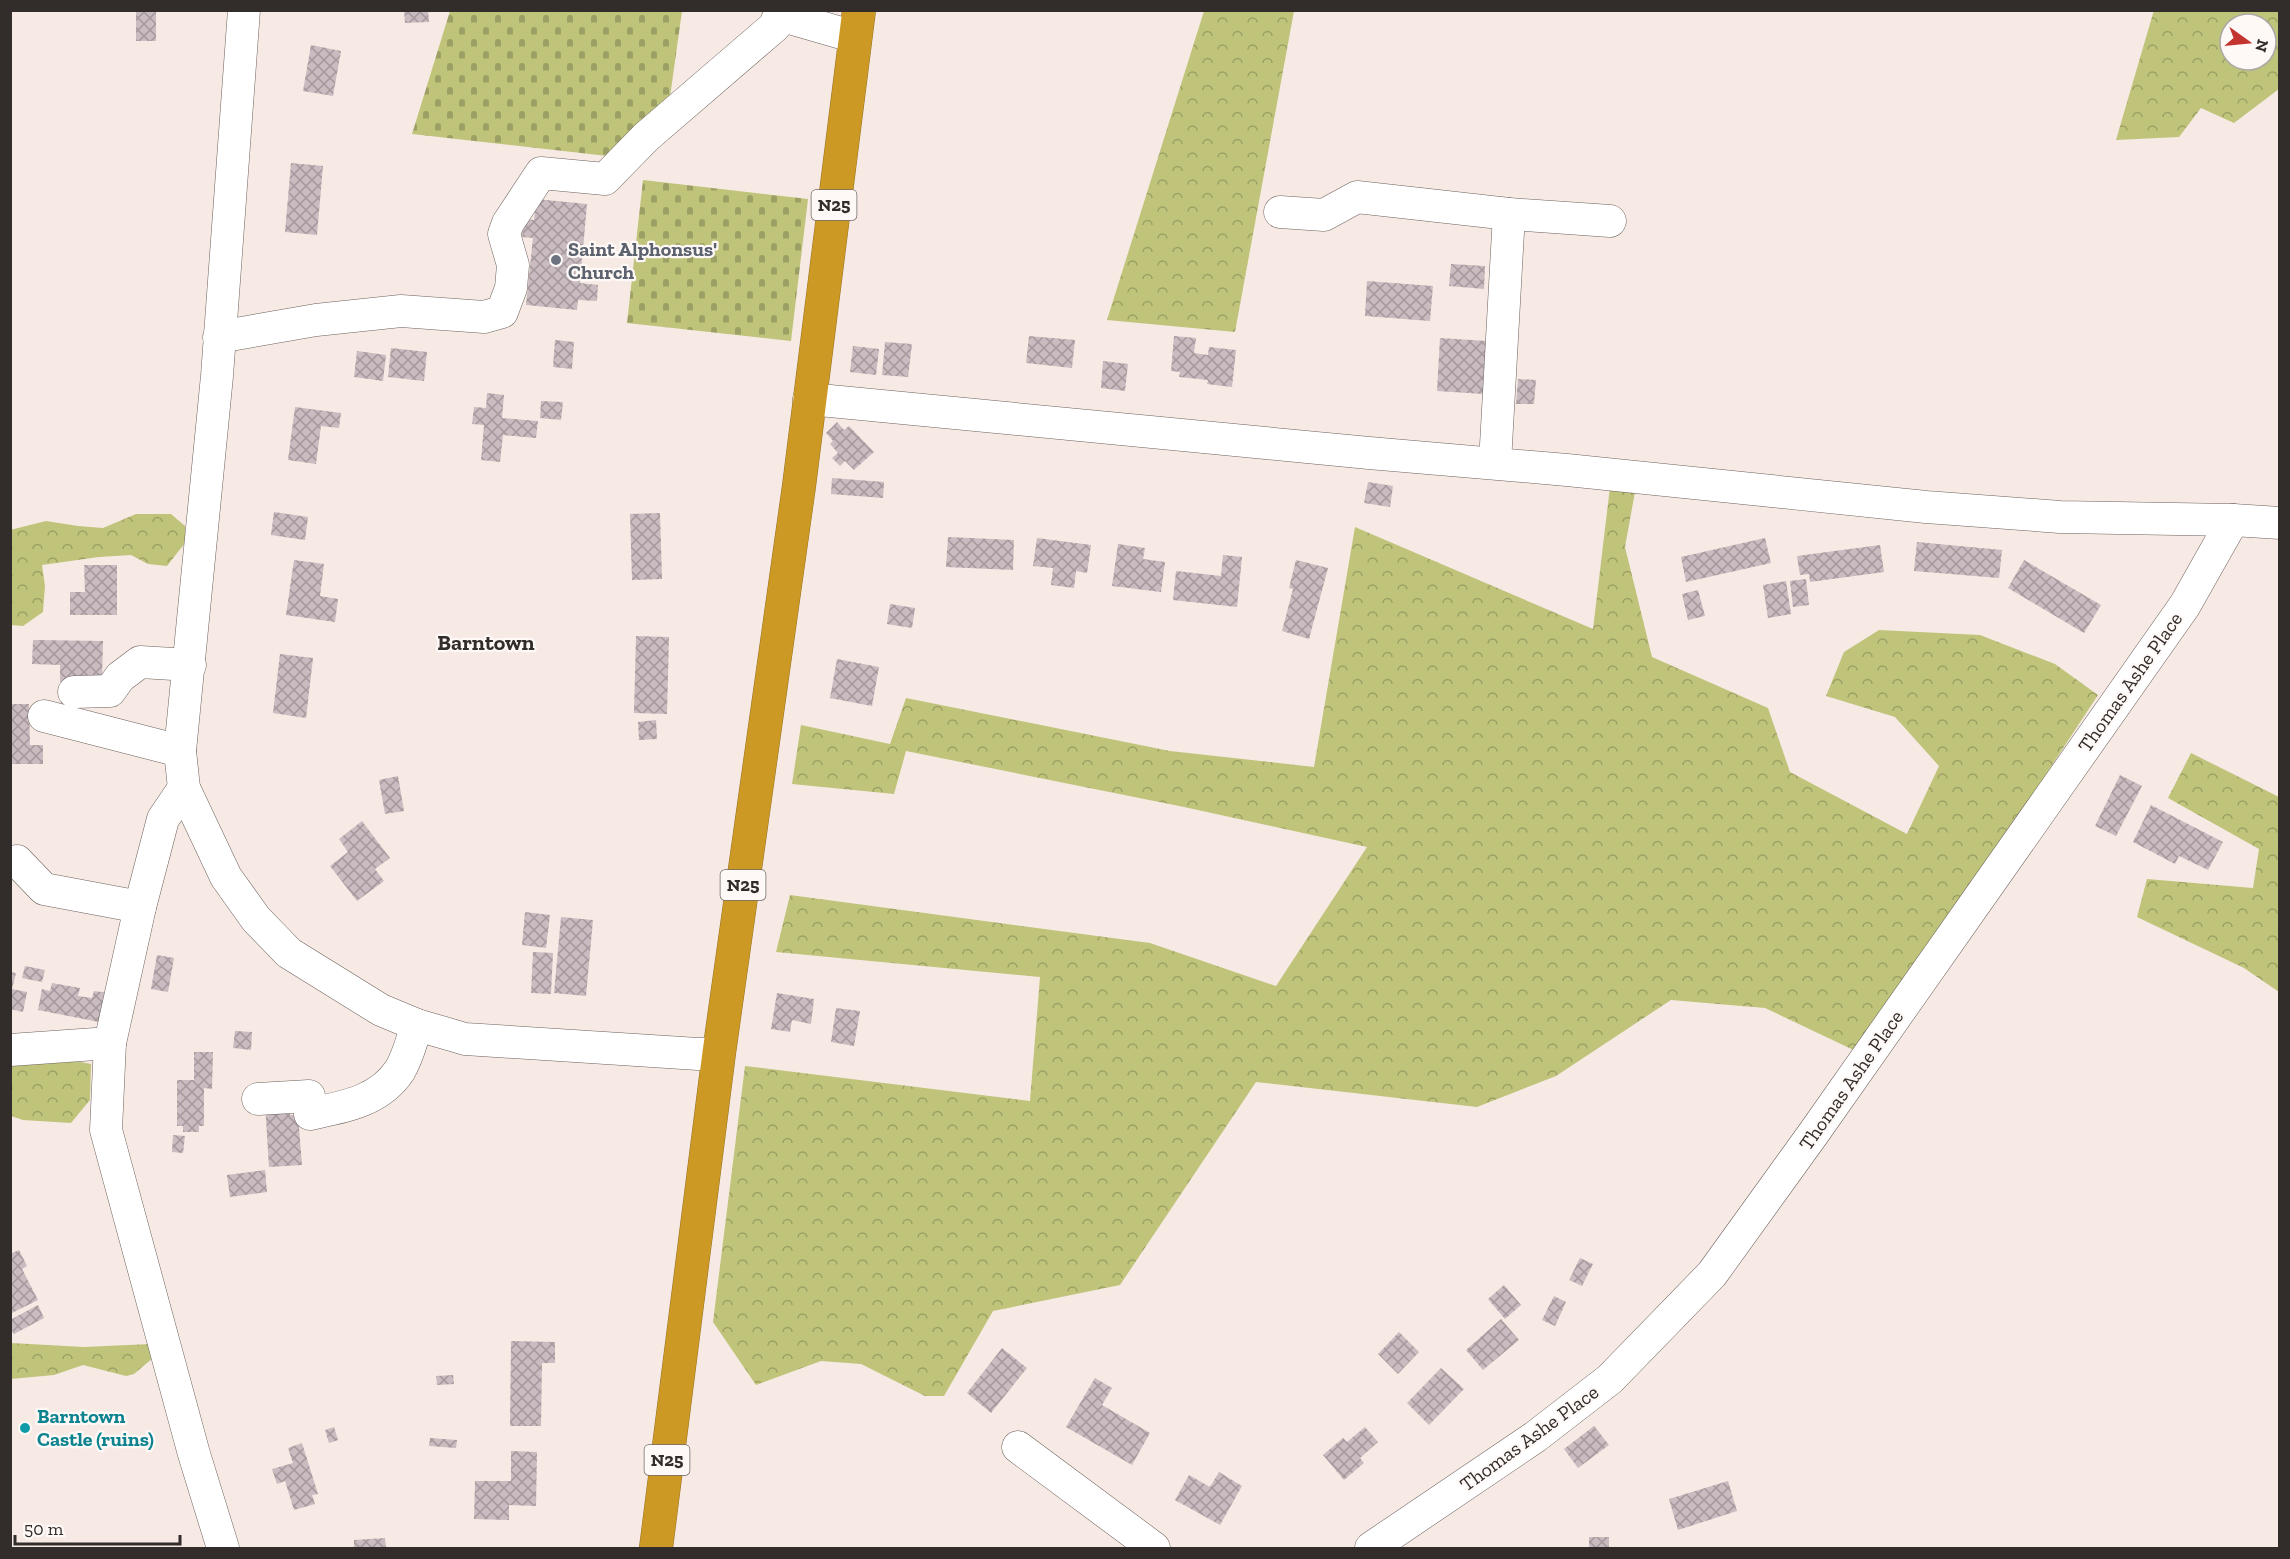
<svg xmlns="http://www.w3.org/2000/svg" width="2290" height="1559" font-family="'Zilla Slab',serif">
  <defs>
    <pattern id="forest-crowns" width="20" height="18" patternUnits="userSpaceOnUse" patternTransform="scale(1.5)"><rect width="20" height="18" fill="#bfc47a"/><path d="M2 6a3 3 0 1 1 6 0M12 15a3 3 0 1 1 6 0" fill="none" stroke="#9ca064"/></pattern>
    <pattern id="cemetery-stones" width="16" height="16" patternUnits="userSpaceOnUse" patternTransform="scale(1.5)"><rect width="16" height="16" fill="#bfc47a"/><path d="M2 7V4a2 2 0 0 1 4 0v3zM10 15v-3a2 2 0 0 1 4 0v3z" fill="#9ca064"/></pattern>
    <pattern id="building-cross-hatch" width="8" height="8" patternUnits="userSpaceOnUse" patternTransform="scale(1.5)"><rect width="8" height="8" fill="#c9bbc0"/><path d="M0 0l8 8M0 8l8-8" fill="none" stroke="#a4989c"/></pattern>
  </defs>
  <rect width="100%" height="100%" fill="#f7eae4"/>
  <g fill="url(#forest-crowns)" fill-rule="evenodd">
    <path d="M2154,10L2279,11V89L2234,123L2201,108L2179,137L2116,140ZM2230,24H2266V60H2230Z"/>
    <polygon points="1204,11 1294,11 1235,332 1107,320"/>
    <polygon points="1610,487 1635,492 1625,547 1652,657 1768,708 1790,772 1907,834 1939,766 1895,717 1826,696 1844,652 1879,630 1980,635 2055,664 2098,695 1862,1054 1765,1008 1671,1000 1556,1076 1477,1107 1256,1082 1120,1285 993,1311 944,1396 925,1396 861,1364 821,1361 756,1385 713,1322 745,1066 1030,1101 1040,977 776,952 790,895 1150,943 1276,986 1367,847 1184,807 906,751 894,794 792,784 801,725 890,744 906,698 1170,751 1314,767 1355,527 1593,629"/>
    <polygon points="136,514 171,514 185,526 185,543 167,566 148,564 131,555 99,557 42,565 45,586 43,612 23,626 11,625 10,530 46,521 78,526 103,528"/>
    <polygon points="2191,753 2279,797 2279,992 2244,968 2137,917 2147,879 2253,888 2259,849 2168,798"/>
    <polygon points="60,1058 91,1064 90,1100 71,1123 23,1120 11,1116 10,1064"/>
    <polygon points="11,1343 84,1347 150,1344 153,1358 134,1374 126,1376 83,1365 54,1375 11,1379"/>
  </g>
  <g fill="url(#cemetery-stones)">
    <polygon points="450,11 682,11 669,104 625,158 412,134"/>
    <polygon points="643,180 808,199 791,341 627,323"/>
  </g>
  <g fill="url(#building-cross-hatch)">
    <rect x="136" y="10" width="20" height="31"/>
    <polygon points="404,10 428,10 429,22 405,23"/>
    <polygon points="311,45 341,51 333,96 303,91"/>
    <polygon points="291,163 323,166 317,235 285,232"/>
    <polygon points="536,199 587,204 580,283 598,285 597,301 578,300 577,310 526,305 533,238 522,237 524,219 534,220"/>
    <polygon points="1451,264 1485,266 1484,289 1449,286"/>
    <polygon points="1367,281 1433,286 1430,321 1365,316"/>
    <polygon points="1029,336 1075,340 1072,368 1026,363"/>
    <polygon points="1174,336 1196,338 1194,353 1208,355 1209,347 1236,350 1232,387 1207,384 1208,380 1179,377 1180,372 1171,371"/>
    <polygon points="1440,338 1487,341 1483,394 1437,391"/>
    <polygon points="555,340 574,342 572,369 553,367"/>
    <polygon points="885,342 912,344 908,377 882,375"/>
    <polygon points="853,346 879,349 876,375 850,372"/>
    <polygon points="391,348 427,352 424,381 388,377"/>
    <polygon points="357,351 386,355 383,381 354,377"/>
    <polygon points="1103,361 1128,364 1125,391 1101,388"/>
    <polygon points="1518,379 1536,380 1534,404 1516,404"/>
    <polygon points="487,393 504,395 502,418 538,421 536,438 503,435 500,462 481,460 484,425 472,424 474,407 486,408"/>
    <polygon points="541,401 563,402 561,420 540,418"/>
    <polygon points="295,407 341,413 339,428 321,426 316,464 288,460"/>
    <polygon points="837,422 844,430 849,426 874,452 854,470 845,461 840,466 832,458 838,453 830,444 833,441 826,433"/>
    <polygon points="832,478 884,482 883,498 831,494"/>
    <polygon points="1368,482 1393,486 1390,507 1364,503"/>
    <polygon points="274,512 308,517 305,540 271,535"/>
    <polygon points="660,513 662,579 632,580 630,514"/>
    <polygon points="948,537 1014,540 1013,570 946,567"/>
    <polygon points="1037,538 1091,545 1087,573 1076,571 1074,588 1051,585 1053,568 1033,566"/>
    <polygon points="1765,538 1771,563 1686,582 1681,557"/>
    <polygon points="1917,542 2002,550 1999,578 1914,571"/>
    <polygon points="1118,544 1145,548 1143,559 1165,562 1161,592 1112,586"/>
    <polygon points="1880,545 1884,572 1810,582 1809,574 1800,575 1797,556"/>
    <polygon points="1223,555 1242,557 1237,607 1173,600 1176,571 1221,576"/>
    <polygon points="294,560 324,564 320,596 338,599 335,622 286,615"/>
    <polygon points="1296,560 1328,568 1309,639 1282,631 1293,589 1289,588"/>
    <polygon points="2024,560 2101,605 2084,633 2008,588"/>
    <polygon points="84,565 117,565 117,615 70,615 70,592 85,592"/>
    <polygon points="1806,579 1809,605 1793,607 1790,581"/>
    <polygon points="1786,581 1791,614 1768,618 1763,585"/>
    <polygon points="1698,590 1705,616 1688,620 1682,594"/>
    <polygon points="890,604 915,608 912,628 887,624"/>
    <polygon points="636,636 669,637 667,714 634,713"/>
    <polygon points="33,640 103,641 102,682 60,682 60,665 32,664"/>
    <polygon points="280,654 313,658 306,718 273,713"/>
    <polygon points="837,659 879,667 872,706 830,698"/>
    <polygon points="10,704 29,704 30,745 43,745 43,764 10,764"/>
    <polygon points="656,720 657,739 639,740 638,722"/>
    <polygon points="2120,775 2142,786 2116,836 2095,826"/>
    <polygon points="398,776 404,811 385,814 379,780"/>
    <polygon points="2151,805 2223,842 2208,870 2179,856 2175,864 2133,842"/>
    <polygon points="362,821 390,858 375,869 384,881 357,901 330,866 348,852 339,839"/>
    <polygon points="525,912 550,915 546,948 522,945"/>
    <polygon points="561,917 593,920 586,996 554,993"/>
    <polygon points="533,952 553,953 551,994 531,993"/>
    <polygon points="157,955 174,958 168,992 151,989"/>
    <polygon points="25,966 45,970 42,982 22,978"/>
    <polygon points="10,972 16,973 12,989 27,992 23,1012 10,1009"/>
    <polygon points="52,983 80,988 78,996 92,998 94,991 110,993 104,1023 38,1010 42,989 50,991"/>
    <polygon points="777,993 814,999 811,1024 792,1020 790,1032 771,1029"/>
    <polygon points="836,1008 860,1011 854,1046 831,1042"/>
    <polygon points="235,1031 252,1032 251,1050 233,1048"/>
    <polygon points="194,1052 213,1052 212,1089 204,1088 204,1126 199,1126 199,1132 183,1132 183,1126 177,1126 177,1080 194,1080"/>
    <polygon points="288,1101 290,1115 298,1115 302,1165 269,1167 265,1103"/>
    <polygon points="173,1135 185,1136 183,1153 172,1152"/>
    <polygon points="265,1170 267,1192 230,1197 227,1175"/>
    <polygon points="19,1250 27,1266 22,1269 38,1300 10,1314 10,1254"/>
    <polygon points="1580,1258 1593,1264 1582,1286 1569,1280"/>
    <polygon points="1504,1285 1521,1305 1505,1319 1488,1299"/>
    <polygon points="1554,1296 1566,1302 1555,1326 1542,1320"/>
    <polygon points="38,1305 44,1318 14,1334 10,1328 10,1320"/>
    <polygon points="1501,1319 1519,1340 1483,1370 1466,1350"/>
    <polygon points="1399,1332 1419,1352 1398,1374 1378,1354"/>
    <polygon points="511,1341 555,1342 555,1363 542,1363 541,1426 510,1426"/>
    <polygon points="1002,1348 1027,1368 991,1413 967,1393"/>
    <polygon points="1441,1368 1464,1389 1429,1425 1407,1403"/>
    <polygon points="453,1375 454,1384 437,1385 436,1376"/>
    <polygon points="1095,1378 1112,1388 1102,1405 1150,1433 1132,1465 1066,1427"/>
    <polygon points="1594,1426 1609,1445 1578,1468 1564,1449"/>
    <polygon points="334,1427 338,1440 329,1443 325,1430"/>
    <polygon points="1365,1427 1378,1442 1360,1458 1364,1463 1344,1480 1323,1455 1343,1438 1347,1442"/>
    <polygon points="430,1438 457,1440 456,1448 429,1446"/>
    <polygon points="302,1443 318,1494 312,1495 315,1504 294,1510 285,1481 277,1484 272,1469 293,1463 288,1448"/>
    <polygon points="511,1451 537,1452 536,1506 509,1505 509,1520 474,1519 475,1481 511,1481"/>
    <polygon points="1219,1472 1242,1486 1220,1525 1175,1500 1189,1475 1210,1487"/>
    <polygon points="1728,1481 1737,1511 1678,1530 1669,1499"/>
    <rect x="1589" y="1537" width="20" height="11"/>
    <polygon points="385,1538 386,1548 354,1548 354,1540"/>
  </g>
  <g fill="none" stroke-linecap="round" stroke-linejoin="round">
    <g stroke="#6c615c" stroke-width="33">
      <g id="minor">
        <polyline points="244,10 217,376 180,751 184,788 226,877 256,919 289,953 381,1010 417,1025 465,1039 698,1054 719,1053"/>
        <polyline points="1280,212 1324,215 1357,197 1509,214 1610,221"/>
        <polyline points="219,337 316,320 401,311 484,317 502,312 511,288 513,265 504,234 508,223 541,173 605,179 646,137 775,26 779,15 855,37"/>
        <polyline points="809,399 1369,453 1567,470 1926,507 2060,517 2233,520 2280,523"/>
        <polyline points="1495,463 1509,214"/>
        <polyline points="74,692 110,691 120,677 140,662 190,665"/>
        <polyline points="44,716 180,751"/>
        <polyline points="184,788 163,819 140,907 110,1043 106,1130 194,1454 223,1548"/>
        <polyline points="17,861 44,889 140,907"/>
        <polyline points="10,1050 110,1043"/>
        <path d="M258,1099L309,1096L310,1114C344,1107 380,1101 400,1070C408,1057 412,1039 417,1025"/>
        <polyline points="1018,1447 1154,1548"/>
        <polyline points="1371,1548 1535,1437 1610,1379 1712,1274 1813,1134 2185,605 2233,520"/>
      </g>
    </g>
    <g stroke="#967326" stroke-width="34">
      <polyline id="highway" points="656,1548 719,1053 799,486 859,10"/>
    </g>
    <use href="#minor" stroke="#fff" stroke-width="32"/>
    <use href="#highway" stroke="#cc9924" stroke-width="33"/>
  </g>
  <circle fill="#6b7280" stroke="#fef9f7" stroke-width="2" cx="556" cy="260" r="6"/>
  <circle fill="#0f9aa8" stroke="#fef9f7" stroke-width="2" cx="25" cy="1428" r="6"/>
  <g text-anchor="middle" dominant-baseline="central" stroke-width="4.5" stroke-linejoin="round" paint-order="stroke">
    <g fill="#fef9f7" stroke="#6f6a68" stroke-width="1.5">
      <rect x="811.5" y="190" width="45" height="30" rx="4.5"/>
      <rect x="720.5" y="870" width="45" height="30" rx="4.5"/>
      <rect x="644.5" y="1445" width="45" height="30" rx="4.5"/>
    </g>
    <g font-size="18" font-weight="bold" fill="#322d2a">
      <text x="834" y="205">N25</text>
      <text x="743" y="885">N25</text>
      <text x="667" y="1460">N25</text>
    </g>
    <g font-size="20" font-weight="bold" fill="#5b616d" stroke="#fef9f7" text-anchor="start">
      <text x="568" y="249">Saint Alphonsus'<tspan x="568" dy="23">Church</tspan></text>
    </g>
    <g font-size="20" fill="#322d2a" stroke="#fef9f7">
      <text transform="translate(2130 682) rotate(-55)">Thomas Ashe Place</text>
      <text transform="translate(1851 1080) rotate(-55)">Thomas Ashe Place</text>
      <text transform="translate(1529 1438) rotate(-36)">Thomas Ashe Place</text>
    </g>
    <g font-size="20" font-weight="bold" fill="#0d838f" stroke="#fef9f7" text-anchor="start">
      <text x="37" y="1416">Barntown<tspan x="37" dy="23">Castle (ruins)</tspan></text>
    </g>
    <g font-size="22" font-weight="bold" fill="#322d2a" stroke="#fef9f7">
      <text x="486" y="642">Barntown</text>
    </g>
  </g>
  <rect width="2290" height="1559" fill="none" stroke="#322d2a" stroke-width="24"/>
  <g transform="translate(2248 42) rotate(105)"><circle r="28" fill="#fef9f7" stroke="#aca7a5" stroke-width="1.5"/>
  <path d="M0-4.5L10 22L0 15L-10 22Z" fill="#c33430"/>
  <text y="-9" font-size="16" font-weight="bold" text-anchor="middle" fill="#322d2a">N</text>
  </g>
  <path d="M15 1535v9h165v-9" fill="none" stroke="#322d2a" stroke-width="3"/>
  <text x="24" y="1535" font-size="18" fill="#322d2a" stroke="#fef9f7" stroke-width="4.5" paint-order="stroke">50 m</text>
</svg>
